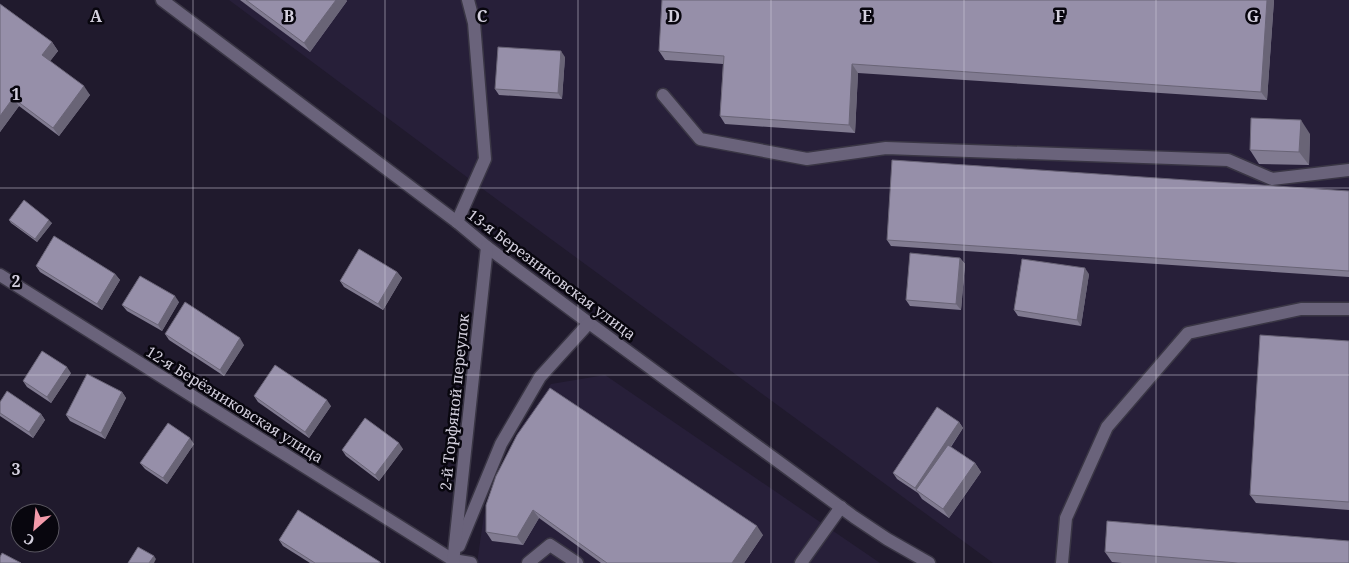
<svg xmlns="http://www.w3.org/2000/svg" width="1349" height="563" font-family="'Noto Serif',serif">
  <rect width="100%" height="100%" fill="#201a2d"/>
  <g fill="#271f39">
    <polygon points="229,0 1349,0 1349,563 993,563 499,201"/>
    <polygon points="605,375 880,563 477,563 484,515 517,433 551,384"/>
  </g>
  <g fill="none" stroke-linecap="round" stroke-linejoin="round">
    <g stroke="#3a3645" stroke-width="15">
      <g id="minor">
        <polyline points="162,0 457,222 487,247 589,323 854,517 887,539 929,563"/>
        <polyline points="663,95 700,139 807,159 886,148 1228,160 1272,179 1349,170"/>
        <polyline points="457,222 485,159 474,23 468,0"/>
        <polyline points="0,275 453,560 471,563"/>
        <polyline points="459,546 501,444 540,377 589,323"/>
        <polyline points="453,563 487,247"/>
        <polyline points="528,563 550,545 577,563"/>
        <polyline points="801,563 841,507"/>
        <polyline points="1062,563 1066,518 1107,427 1188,333 1301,309 1349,309"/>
      </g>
    </g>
    <use href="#minor" stroke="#6a637b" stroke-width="12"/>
  </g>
  <g fill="#817b91">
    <polygon points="240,0 346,0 347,1 310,52"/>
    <polygon points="1274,0 1267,100 858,73 855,133 725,124 720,116 723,64 665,60 659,51"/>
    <polygon points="0,4 52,42 58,51 50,61 90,95 59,136 19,106 0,132"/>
    <polygon points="565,57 562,99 499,95 495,89"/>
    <polygon points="1310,134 1309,165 1259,164 1250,150"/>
    <polygon points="1349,191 1349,277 891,246 887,240"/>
    <polygon points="9,220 52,223 37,242 11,223"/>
    <polygon points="960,258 965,264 961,310 910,306 906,300"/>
    <polygon points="36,266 115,274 120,280 102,310 40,272"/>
    <polygon points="397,272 402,278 383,310 344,287 340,281"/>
    <polygon points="1089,274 1081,326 1018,316 1014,310"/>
    <polygon points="179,302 162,331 127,311 122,305"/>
    <polygon points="165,334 244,345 224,376 169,340"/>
    <polygon points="1349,341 1349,510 1256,503 1250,495"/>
    <polygon points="71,373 51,403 27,387 23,381"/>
    <polygon points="122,392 126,398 105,439 70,421 66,415"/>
    <polygon points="254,396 331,406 309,438 258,402"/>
    <polygon points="0,402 41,414 45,420 33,438 0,416"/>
    <polygon points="959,422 963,428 951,447 975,463 981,472 949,518 922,499 918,493 897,479 893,473"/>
    <polygon points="194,444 167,484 145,469 140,463"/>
    <polygon points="403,449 379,481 346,456 342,450"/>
    <polygon points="496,476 763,535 744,563 601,563 539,518 523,545 492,541 486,532"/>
    <polygon points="279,540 380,562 381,563 310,563 283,546"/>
    <polygon points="1105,552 1349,563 1122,563 1112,562"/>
  </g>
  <g fill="#696476">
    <polygon points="336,0 346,0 347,1 310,52 304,43"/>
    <polygon points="1267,0 1274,0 1267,100 1261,92"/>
    <polygon points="52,42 58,51 48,64 42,55"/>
    <polygon points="561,51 565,57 562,99 558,93"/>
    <polygon points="852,64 858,73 855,133 849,125"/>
    <polygon points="84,86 90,95 59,136 53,128"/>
    <polygon points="13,98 19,106 0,132 0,116"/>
    <polygon points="1301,120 1310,134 1309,165 1299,152"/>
    <polygon points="49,220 52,223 37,242 35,239"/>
    <polygon points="960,258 965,264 961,310 956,304"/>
    <polygon points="1085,268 1089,274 1081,326 1077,320"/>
    <polygon points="397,272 402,278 383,310 378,304"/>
    <polygon points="115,274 120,280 102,310 97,304"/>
    <polygon points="175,296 179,302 162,331 158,325"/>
    <polygon points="240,338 244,345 224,376 220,370"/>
    <polygon points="67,367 71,373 51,403 47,397"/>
    <polygon points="122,392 126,398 105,439 101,433"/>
    <polygon points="327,400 331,406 309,438 305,432"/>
    <polygon points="41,414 45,420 33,438 29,432"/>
    <polygon points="959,422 963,428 920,493 915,488"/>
    <polygon points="190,438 194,444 167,484 163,478"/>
    <polygon points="399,443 403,449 379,481 375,475"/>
    <polygon points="975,463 981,472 949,518 943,509"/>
    <polygon points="533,510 539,518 523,545 517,537"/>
    <polygon points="757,526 763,535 744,563 732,563"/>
    <polygon points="154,556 156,559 154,563 149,563"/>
  </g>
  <g fill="#968fa9" stroke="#696476">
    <polygon points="246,0 336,0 304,43"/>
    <polygon points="662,0 1267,0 1261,92 852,64 849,125 720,116 724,56 659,51"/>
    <polygon points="0,4 52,42 42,55 84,86 53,128 13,98 0,116"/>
    <polygon points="498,47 561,51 558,93 495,89"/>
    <polygon points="1251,118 1301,120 1299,152 1250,150"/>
    <polygon points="892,160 1349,191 1349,271 887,240"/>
    <polygon points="24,200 49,220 35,239 9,220"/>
    <polygon points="54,236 115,274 97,304 36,266"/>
    <polygon points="359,249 397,272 378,304 340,281"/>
    <polygon points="910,253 960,258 956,304 906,300"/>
    <polygon points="1022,259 1085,268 1077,320 1014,310"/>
    <polygon points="140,276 175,296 158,325 122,305"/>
    <polygon points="185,302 240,338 220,370 165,334"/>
    <polygon points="1260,335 1349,341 1349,502 1250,495"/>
    <polygon points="42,351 67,367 47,397 23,381"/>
    <polygon points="275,365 327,400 305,432 254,396"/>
    <polygon points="87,374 122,392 101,433 66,415"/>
    <polygon points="550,388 757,526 732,563 607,563 533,510 517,537 486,532 486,505 496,476 517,435"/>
    <polygon points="7,391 41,414 29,432 0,413 0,402"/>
    <polygon points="937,407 959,422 915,488 893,473"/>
    <polygon points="365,418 399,443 375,475 342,450"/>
    <polygon points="168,423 190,438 163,478 140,463"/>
    <polygon points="948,445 975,463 943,509 916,490"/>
    <polygon points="298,510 380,562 379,563 315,563 279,540"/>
    <polygon points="1107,521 1349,541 1349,563 1238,563 1105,552"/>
    <polygon points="138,547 154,556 149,563 128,563"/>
    <polygon points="2,553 21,563 0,563 0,557"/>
  </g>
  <path fill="none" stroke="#d4d0de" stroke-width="1" stroke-opacity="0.55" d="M193,0V563M385,0V563M578,0V563M771,0V563M964,0V563M1156,0V563M0,188H1349M0,375H1349"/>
  <g text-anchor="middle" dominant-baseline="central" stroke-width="5" stroke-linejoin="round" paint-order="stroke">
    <g font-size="15" fill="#d4d0de" stroke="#08060e">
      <text transform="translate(552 274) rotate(37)">13-я Березниковская улица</text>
      <text transform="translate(454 402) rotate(-84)">2-й Торфяной переулок</text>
      <text transform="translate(235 404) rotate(32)">12-я Берёзниковская улица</text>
    </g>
  </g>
  <g font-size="16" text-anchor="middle" font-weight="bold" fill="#d4d0de" stroke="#08060e" stroke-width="5" stroke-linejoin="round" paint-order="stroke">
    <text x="96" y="22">A</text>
    <text x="289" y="22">B</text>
    <text x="482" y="22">C</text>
    <text x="674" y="22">D</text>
    <text x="867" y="22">E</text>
    <text x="1060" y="22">F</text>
    <text x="1253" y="22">G</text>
    <text x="16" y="100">1</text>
    <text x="16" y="287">2</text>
    <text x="16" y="475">3</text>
  </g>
  <g transform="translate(35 528) rotate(207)"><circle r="24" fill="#08060e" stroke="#5a5761"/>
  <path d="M0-4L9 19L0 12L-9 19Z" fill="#f39aaa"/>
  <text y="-8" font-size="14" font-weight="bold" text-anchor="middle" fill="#d4d0de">С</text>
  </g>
</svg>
